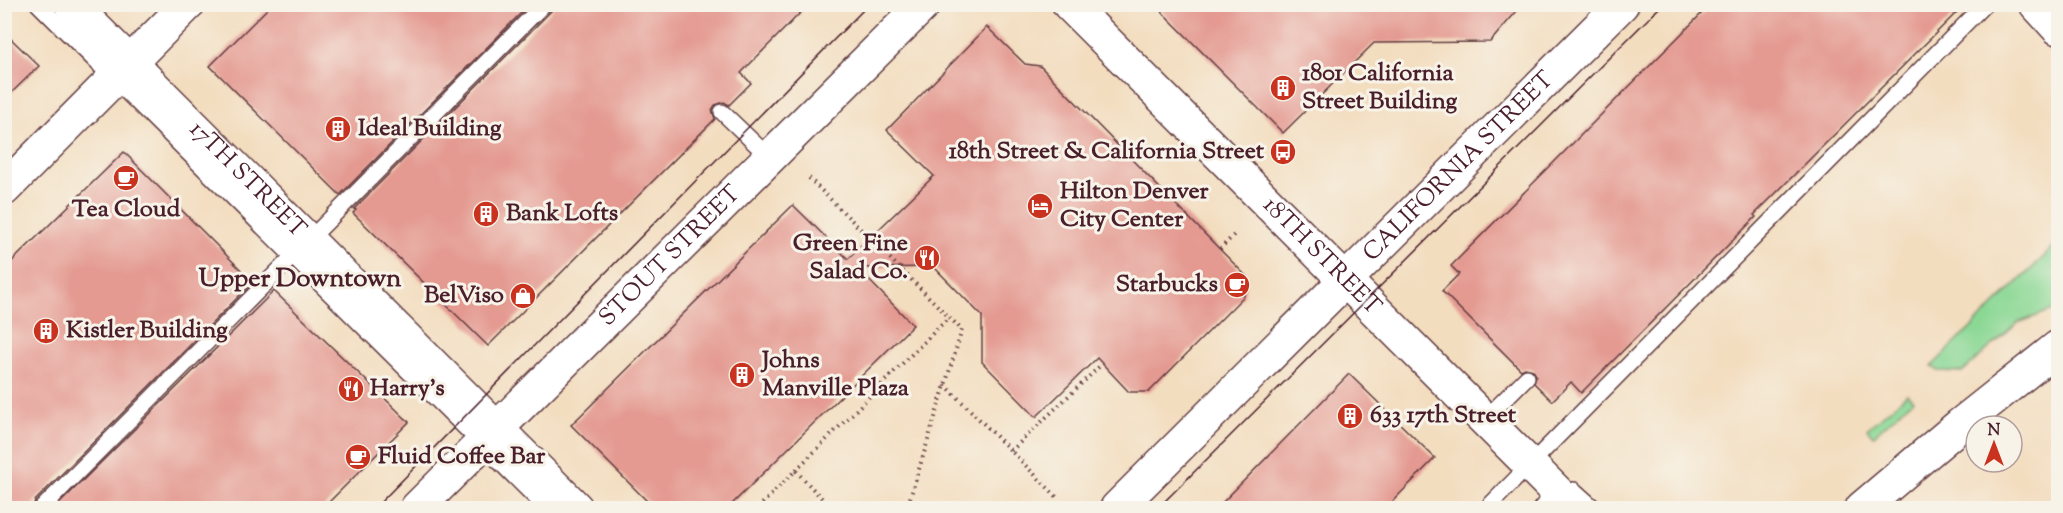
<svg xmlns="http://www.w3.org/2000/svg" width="2063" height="513" font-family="'Sorts Mill Goudy',serif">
  <rect width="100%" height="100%" fill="#f7f3e8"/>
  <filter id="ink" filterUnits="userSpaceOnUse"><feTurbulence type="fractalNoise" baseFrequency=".0167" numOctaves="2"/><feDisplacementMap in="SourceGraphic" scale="12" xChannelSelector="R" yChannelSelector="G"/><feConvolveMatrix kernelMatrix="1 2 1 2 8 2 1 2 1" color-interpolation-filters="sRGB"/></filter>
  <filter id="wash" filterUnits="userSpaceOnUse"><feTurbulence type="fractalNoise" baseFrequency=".008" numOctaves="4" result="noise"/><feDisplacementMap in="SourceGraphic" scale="24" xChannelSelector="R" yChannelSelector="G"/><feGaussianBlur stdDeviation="1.35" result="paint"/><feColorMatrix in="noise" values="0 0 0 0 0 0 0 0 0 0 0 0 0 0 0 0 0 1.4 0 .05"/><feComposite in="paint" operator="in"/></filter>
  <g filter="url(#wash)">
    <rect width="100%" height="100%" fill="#f3ddbf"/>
    <g fill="#8bd895" stroke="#6a7c60" stroke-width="1.5">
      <polygon points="2058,243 2058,308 2018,323 1962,372 1938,371 1932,366"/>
      <polygon points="1907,394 1913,400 1873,436 1867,429"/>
    </g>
    <g id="blocks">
      <g fill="#e49a91">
        <polygon points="272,4 530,4 340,195 210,66"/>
        <polygon points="554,4 809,4 741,73 751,83 729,105 724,102 715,105 712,110 715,119 488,346 353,213 356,210 354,209 551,11"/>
        <polygon points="1154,4 1523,4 1490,42 1374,43 1283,133"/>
        <polygon points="1711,4 1965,4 1754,215 1756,217 1581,393 1571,382 1552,401 1534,383 1536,375 1533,370 1525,368 1521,370 1442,291 1459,274 1451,266"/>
        <polygon points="987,27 1025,64 1040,66 1247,277 1244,296 1149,392 1129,392 1097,358 1036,417 982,362 982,316 934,267 857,268 913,325 728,508 654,508 571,425 793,205 848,259 934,176 887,130"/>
        <polygon points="4,32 39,66 4,100"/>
        <polygon points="124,152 253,282 35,501 33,508 4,508 4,269"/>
        <polygon points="274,291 409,422 323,508 55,508"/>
        <polygon points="1349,374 1435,458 1386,508 1217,508"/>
      </g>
    </g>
  </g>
  <g filter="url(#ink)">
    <use href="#blocks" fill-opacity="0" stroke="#633c41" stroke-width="1.5"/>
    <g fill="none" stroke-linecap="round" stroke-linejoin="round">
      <g stroke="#633c41" stroke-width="18">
        <g id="service">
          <polyline points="38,4 546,508"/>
          <polyline points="722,112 770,158"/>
          <polyline points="1485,419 1527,377"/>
          <polyline points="1574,490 1594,508"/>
          <polyline points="42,508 544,4"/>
          <polyline points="1487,508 1985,4"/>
          <polyline points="1541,508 1556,492"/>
        </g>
      </g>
      <g stroke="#633c41" stroke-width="36">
        <g id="tertiary">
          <polyline points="2036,4 2058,28"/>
          <path id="s1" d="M1117,508L1622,4"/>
          <polyline points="1862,508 1960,425 2058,347"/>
        </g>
      </g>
      <g stroke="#633c41" stroke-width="36">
        <g id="secondary">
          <path id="s2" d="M71,4L576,508"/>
          <path id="s3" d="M1069,4L1573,508"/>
          <polyline points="4,189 188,4"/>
          <path id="s4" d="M417,508L924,4"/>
        </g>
      </g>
      <g stroke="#633c41" stroke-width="4" stroke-dasharray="1.5 4.5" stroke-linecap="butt">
        <polyline points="809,178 962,330 907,508"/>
        <polyline points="1220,249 1234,235"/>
        <polyline points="945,385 1058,498"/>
        <polyline points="1011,451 1102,364"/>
        <polyline points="796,471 831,508"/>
        <polyline points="758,508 949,317"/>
      </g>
      <use href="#service" stroke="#fff" stroke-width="15"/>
      <use href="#tertiary" stroke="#fff" stroke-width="33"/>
      <use href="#secondary" stroke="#fff" stroke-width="33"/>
      <g stroke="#4a1f2b" stroke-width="1.5">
        <polyline points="375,508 869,4"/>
        <polyline points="1158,508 1663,4"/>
      </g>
    </g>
  </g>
  <defs>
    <g id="building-disc" transform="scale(1.35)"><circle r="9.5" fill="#c8321e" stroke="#f7f3e8"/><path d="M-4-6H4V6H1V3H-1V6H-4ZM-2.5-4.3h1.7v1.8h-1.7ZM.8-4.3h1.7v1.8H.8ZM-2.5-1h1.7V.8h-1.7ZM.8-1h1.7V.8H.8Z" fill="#fff"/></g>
    <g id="bus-disc" transform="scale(1.35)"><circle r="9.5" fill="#c8321e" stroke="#f7f3e8"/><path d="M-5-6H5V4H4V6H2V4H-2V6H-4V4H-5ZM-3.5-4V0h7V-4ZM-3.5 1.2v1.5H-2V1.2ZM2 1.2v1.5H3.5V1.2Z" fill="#fff"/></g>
    <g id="cafe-disc" transform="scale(1.35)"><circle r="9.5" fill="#c8321e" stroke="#f7f3e8"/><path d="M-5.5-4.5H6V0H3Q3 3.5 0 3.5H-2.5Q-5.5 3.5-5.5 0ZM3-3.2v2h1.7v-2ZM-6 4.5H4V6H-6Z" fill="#fff"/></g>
    <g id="hotel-disc" transform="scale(1.35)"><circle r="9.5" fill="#c8321e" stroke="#f7f3e8"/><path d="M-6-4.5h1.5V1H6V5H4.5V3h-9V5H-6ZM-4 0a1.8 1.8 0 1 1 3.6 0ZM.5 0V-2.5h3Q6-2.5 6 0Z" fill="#fff"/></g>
    <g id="restaurant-disc" transform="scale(1.35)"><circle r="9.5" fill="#c8321e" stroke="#f7f3e8"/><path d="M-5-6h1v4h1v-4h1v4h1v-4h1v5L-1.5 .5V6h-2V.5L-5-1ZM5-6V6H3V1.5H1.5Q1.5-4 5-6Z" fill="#fff"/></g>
    <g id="shop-disc" transform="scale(1.35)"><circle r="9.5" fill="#c8321e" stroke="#f7f3e8"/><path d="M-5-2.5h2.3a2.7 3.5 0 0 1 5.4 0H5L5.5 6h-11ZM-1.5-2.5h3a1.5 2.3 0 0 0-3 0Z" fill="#fff"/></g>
  </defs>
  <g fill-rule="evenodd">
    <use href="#building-disc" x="1283" y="88"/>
    <use href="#building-disc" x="338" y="129"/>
    <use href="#bus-disc" x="1283" y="152"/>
    <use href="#cafe-disc" x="126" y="178"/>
    <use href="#hotel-disc" x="1040" y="206"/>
    <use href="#building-disc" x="486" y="214"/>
    <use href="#restaurant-disc" x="927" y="258"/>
    <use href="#cafe-disc" x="1237" y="285"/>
    <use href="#shop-disc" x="523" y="296"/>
    <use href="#building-disc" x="46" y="331"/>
    <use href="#building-disc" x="742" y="375"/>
    <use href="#restaurant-disc" x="351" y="389"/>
    <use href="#building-disc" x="1350" y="416"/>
    <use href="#cafe-disc" x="358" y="457"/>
  </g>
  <g text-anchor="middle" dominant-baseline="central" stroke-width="6" stroke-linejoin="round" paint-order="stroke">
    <g font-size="24" font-weight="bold" fill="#4a1f2b" stroke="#f7f3e8" text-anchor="start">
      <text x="1302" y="74">1801 California<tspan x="1302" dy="28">Street Building</tspan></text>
      <text x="358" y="129">Ideal Building</text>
      <text x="1264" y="152" text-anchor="end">18th Street &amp; California Street</text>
      <text x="1060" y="192">Hilton Denver<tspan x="1060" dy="28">City Center</tspan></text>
      <text x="126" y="210" text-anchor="middle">Tea Cloud</text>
      <text x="506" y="214">Bank Lofts</text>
      <text x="908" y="244" text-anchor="end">Green Fine<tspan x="908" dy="28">Salad Co.</tspan></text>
      <text x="1218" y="285" text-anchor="end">Starbucks</text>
      <text x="504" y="296" text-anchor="end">BelViso</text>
      <text x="66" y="331">Kistler Building</text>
      <text x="762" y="361">Johns<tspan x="762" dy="28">Manville Plaza</tspan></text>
      <text x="370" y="389">Harry's</text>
      <text x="1370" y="416">633 17th Street</text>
      <text x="378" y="457">Fluid Coffee Bar</text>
    </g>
    <g font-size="24" fill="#4a1f2b" stroke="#f7f3e8">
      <text stroke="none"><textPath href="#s1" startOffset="483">CALIFORNIA STREET</textPath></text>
      <text stroke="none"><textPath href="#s2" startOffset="249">17TH STREET</textPath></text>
      <text stroke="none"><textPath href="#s3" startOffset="357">18TH STREET</textPath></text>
      <text stroke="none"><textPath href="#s4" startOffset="357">STOUT STREET</textPath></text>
    </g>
    <g font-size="26" font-weight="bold" fill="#4a1f2b" stroke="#f7f3e8">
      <text x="300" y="279">Upper Downtown</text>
    </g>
  </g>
  <rect width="2063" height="513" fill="none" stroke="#f7f3e8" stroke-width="24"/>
  <g transform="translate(1994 444)"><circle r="28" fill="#f7f3e8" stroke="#b29e9c" stroke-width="1.5"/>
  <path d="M0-4.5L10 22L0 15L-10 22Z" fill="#c8321e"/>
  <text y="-9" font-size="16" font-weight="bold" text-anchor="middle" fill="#4a1f2b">N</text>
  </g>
</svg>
